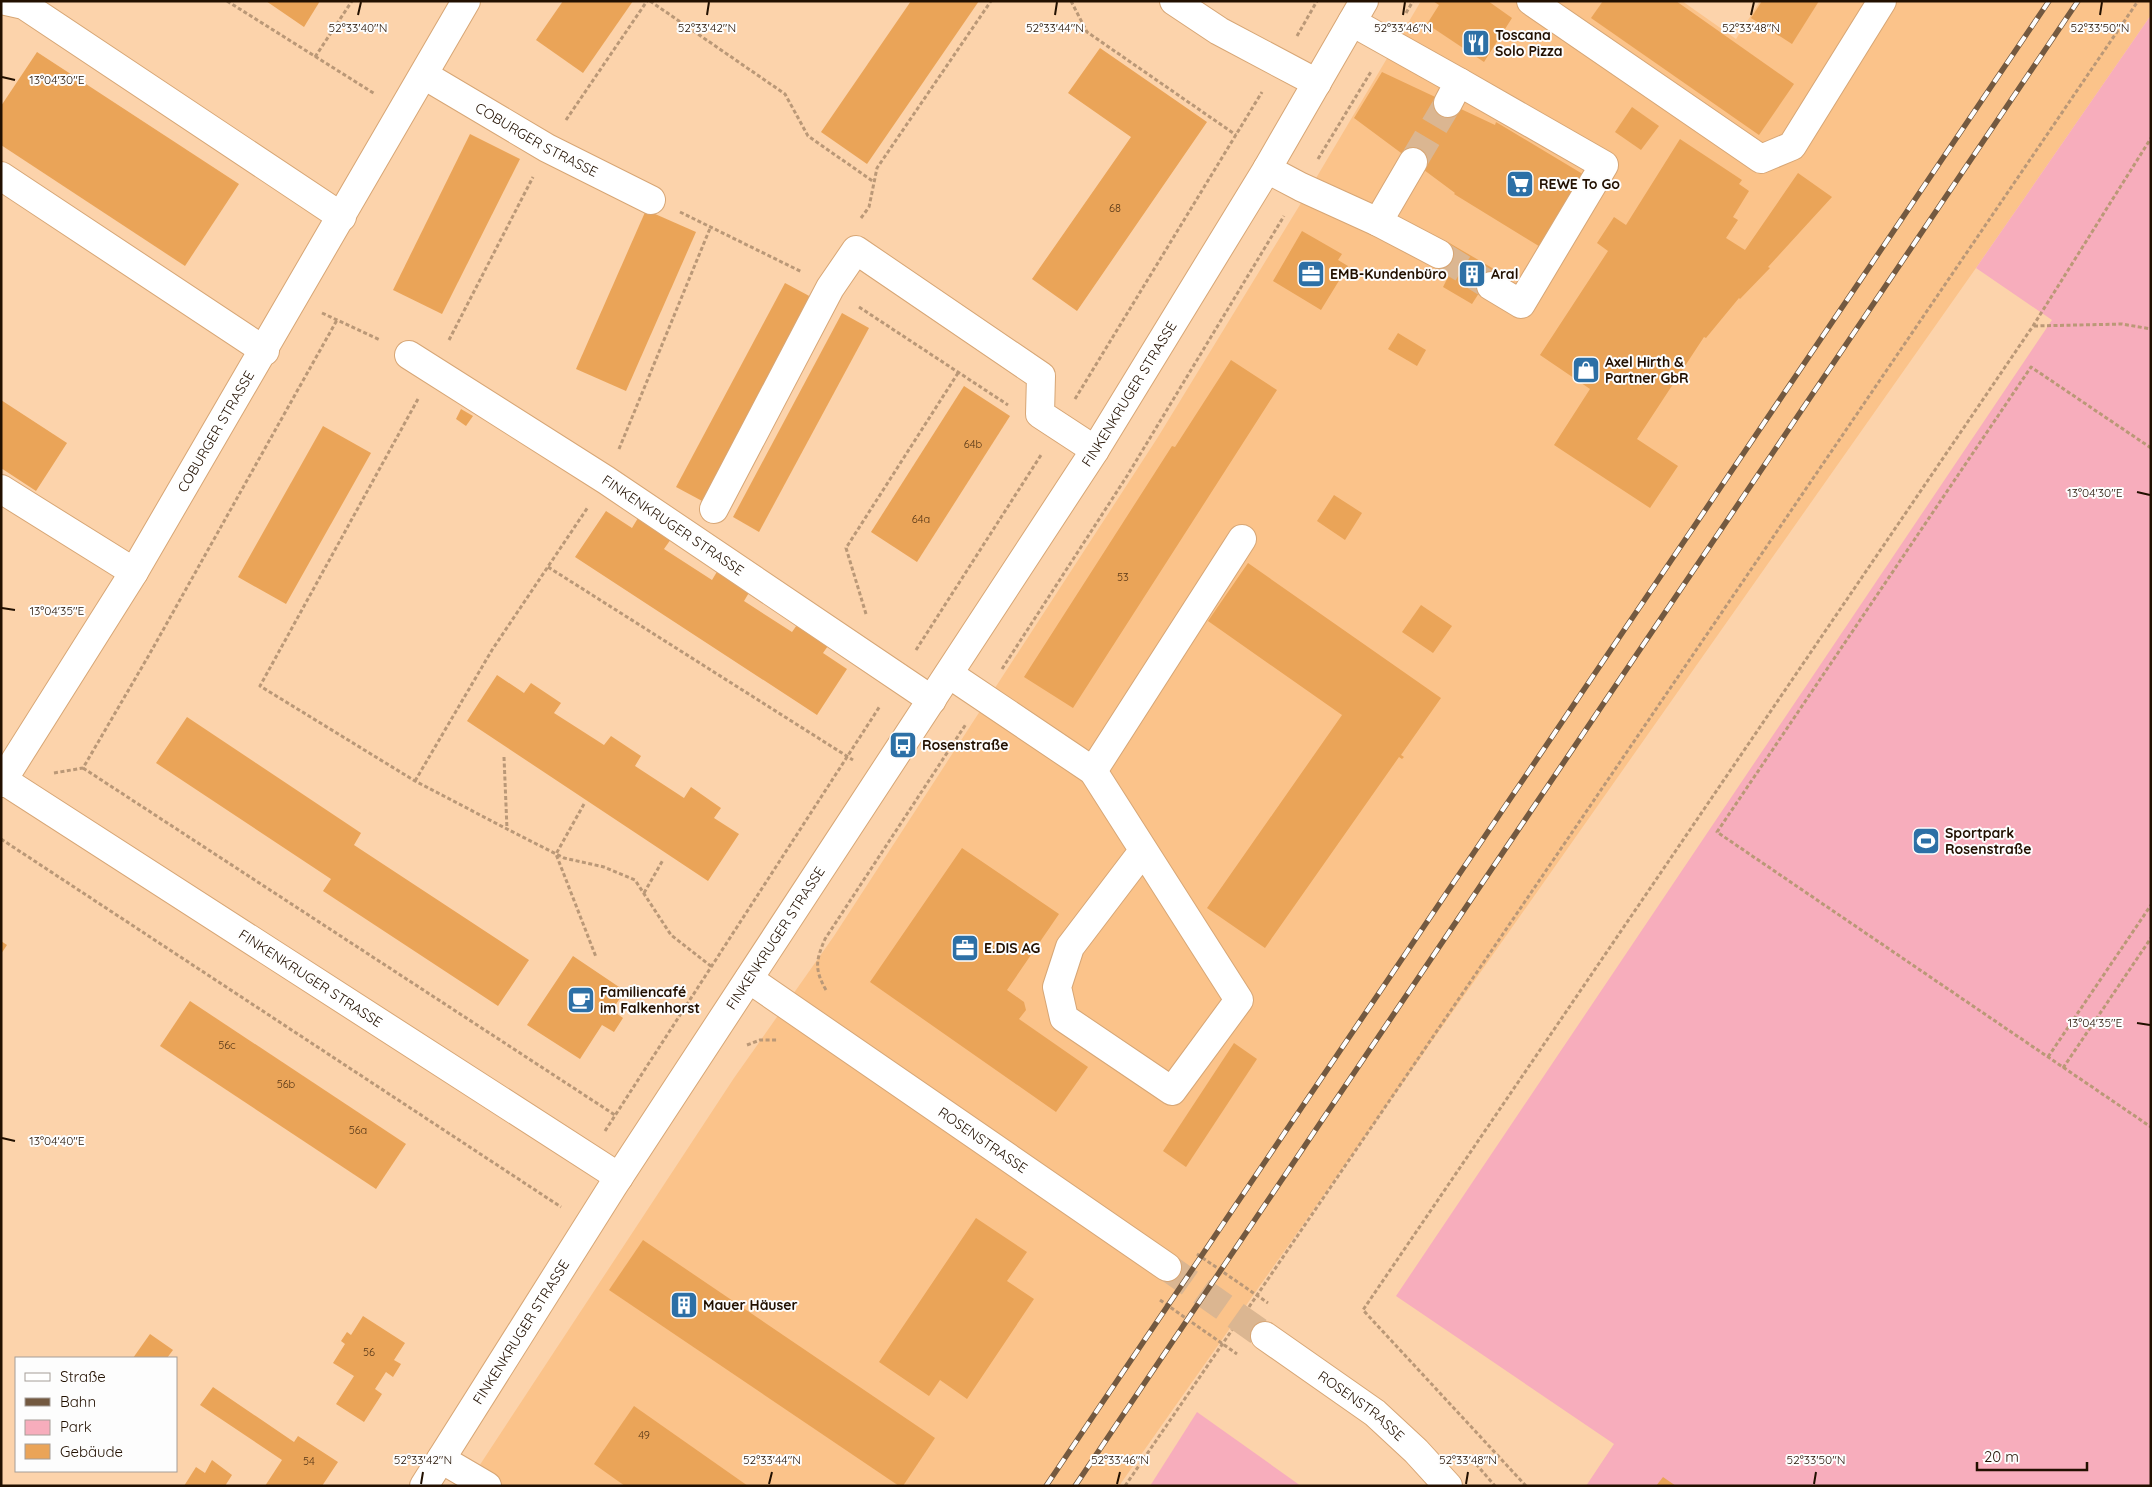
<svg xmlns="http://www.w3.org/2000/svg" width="2152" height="1487" font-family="Quicksand,sans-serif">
  <rect width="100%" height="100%" fill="#fcd3ab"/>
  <polygon fill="#fbc38a" points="1421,1 1682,1 1736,39 1760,1 2151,1 2151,15 1976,268 1119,1486 466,1486 734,1078 834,936 1158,437 1309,190"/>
  <g fill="#f7adbc">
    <polygon points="2151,15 2151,1486 1586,1486 1614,1444 1396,1296 2052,320 1976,268"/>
    <polygon points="1197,1412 1301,1486 1150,1486"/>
  </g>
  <g fill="#eaa458">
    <polygon points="266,1 320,1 304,27"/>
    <polygon points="563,1 633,1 583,73 536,40"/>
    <polygon points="911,1 979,1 867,164 821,132"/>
    <polygon points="1433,1 1488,1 1512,18 1484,62 1427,24 1439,5"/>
    <polygon points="1603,1 1676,1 1794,84 1759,135 1591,18"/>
    <polygon points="1762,1 1819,1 1792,44 1751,18"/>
    <polygon points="1100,48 1207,122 1077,311 1032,279 1131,137 1068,93"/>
    <polygon points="37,52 239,184 185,266 1,145 1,106"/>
    <polygon points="1382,72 1495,125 1496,122 1586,176 1542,248 1454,194 1455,193 1354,118"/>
    <polygon points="1632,107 1659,126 1641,150 1615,132"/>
    <polygon points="470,134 520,159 442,314 393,290"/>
    <polygon points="1680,139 1742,180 1739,184 1749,191 1733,217 1738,220 1726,238 1745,250 1798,173 1832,197 1768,267 1770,268 1740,299 1739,298 1706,338 1704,337 1637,439 1678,466 1650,508 1554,445 1590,389 1540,355 1608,251 1597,243 1614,217 1626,225"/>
    <polygon points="646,210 696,232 626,391 576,369"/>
    <polygon points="1302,231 1342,254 1338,260 1348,266 1321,310 1273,281"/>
    <polygon points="1446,241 1499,272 1484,296 1479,293 1472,304 1443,287 1449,275 1432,265"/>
    <polygon points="785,283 813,298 704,502 676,487"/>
    <polygon points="842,313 869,328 759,532 733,517"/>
    <polygon points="1398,333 1426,350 1417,366 1388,349"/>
    <polygon points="1231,360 1277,390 1073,708 1024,677 1172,446 1175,447"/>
    <polygon points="964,386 1010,416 917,562 871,532"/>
    <polygon points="1,400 67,443 36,491 1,468"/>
    <polygon points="461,409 473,416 466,426 456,419"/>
    <polygon points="323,426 371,453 286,604 238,577"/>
    <polygon points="1334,495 1362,513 1345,540 1317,521"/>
    <polygon points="606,511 632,528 638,518 671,539 664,549 712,580 718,570 750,591 744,601 792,632 799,622 830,643 823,653 847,669 817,715 575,557"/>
    <polygon points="1248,563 1441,698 1401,755 1404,757 1402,759 1399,757 1265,948 1207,908 1342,715 1208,621"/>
    <polygon points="1421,605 1452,626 1433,653 1402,632"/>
    <polygon points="497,675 524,693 531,683 561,703 554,713 604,745 611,736 641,756 635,766 684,798 691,787 721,808 714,818 739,834 708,881 467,721"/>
    <polygon points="187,717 361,833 354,845 529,960 498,1006 323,891 331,879 156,763"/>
    <polygon points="962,848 1059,914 1007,990 1024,1002 1026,1010 1019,1019 1088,1067 1056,1112 870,982"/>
    <polygon points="1,941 7,945 1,954"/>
    <polygon points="573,956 625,991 612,1010 623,1018 614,1032 602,1025 580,1059 527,1025"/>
    <polygon points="190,1001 406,1144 376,1189 160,1046"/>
    <polygon points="1234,1043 1257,1059 1186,1167 1163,1151"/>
    <polygon points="976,1218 1027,1252 1007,1281 1034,1299 967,1399 940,1380 929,1396 879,1362"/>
    <polygon points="643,1240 935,1438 903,1486 899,1486 609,1290"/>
    <polygon points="363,1316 405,1343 394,1360 401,1364 393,1377 386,1372 375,1389 382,1394 364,1422 336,1404 354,1376 333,1363 345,1344 341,1341 347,1332 351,1335"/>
    <polygon points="150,1334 173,1350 167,1358 133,1358"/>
    <polygon points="213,1387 294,1442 298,1436 338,1462 322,1486 265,1486 282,1460 200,1405"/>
    <polygon points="634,1406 748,1486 625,1486 594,1464"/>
    <polygon points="212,1460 232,1475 225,1486 184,1486 196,1467 205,1473"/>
    <polygon points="1663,1477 1676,1486 1656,1486"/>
  </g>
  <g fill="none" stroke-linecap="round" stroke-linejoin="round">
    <g stroke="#dbb691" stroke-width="28" stroke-dasharray="28 14" stroke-linecap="butt">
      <polyline points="1413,162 1448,103"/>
      <polyline points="1439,254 1491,286"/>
      <polyline points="1167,1267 1265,1336"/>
    </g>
    <g stroke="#d7a675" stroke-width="30">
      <g id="minor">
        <polyline points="6,1 24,5 342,217"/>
        <polyline points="1174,1 1219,31 1317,83"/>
        <polyline points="1531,1 1761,159 1792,146 1882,1"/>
        <polyline points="1352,22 1459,82 1448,103"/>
        <path id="s1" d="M424,75L547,148L651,200"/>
        <polyline points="1459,82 1604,165 1521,304 1491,286"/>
        <polyline points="1267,169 1301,187 1378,222 1413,162"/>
        <polyline points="1,176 265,351"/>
        <polyline points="1378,222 1439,254"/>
        <path id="s2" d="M409,355L606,480L932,700"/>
        <polyline points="1,489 134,572"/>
        <polyline points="714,509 830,288 856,250 1041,376 1040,414 1095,450"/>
        <polyline points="949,674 1093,771 1239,1000 1172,1091 1064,1018 1057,987 1070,947 1143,851"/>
        <polyline points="1093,771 1242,539"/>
        <path id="s3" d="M3,780L619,1177"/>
        <path id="s4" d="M1,783L134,572L466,1"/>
        <path id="s5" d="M749,979L1167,1267"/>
        <path id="s6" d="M1265,1336L1375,1413L1416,1451L1448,1486"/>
        <polyline points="441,1459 487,1486"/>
        <path id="s7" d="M424,1486L613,1186L1095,450L1267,169L1364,1"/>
      </g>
    </g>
    <g stroke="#ba9877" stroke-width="3" stroke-dasharray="4 2.5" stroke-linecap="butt">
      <polyline points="227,1 375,94"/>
      <polyline points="650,1 785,94 808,136 874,182"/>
      <polyline points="1071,1 1087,32 1236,135"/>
      <polyline points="1406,13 1413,1"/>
      <polyline points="1297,36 1317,1"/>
      <polyline points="315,57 352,1"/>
      <polyline points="566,120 647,1"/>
      <polyline points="1318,159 1372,70"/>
      <polyline points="680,212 802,272"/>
      <polyline points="861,218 869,207 877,168 991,1"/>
      <polyline points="859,307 1008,405"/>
      <polyline points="322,313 380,340"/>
      <polyline points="2034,326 2122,324 2151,329"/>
      <polyline points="449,340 533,177"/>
      <polyline points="418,399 260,686 415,781 507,829 564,858 604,867 635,880 671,935 712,967"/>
      <polyline points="1075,399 1262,92"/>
      <polyline points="2151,448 2031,367 1717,832 2151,1127"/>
      <polyline points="619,449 711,226"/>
      <polyline points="548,567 853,760"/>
      <polyline points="866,614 846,548 958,373"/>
      <polyline points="916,650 1041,455"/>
      <polyline points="1002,669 1127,476 1284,216"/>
      <polyline points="504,757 507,829"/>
      <polyline points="83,768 615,1115"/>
      <polyline points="54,773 83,768 149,655 337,320"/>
      <polyline points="415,781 492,650 588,507"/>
      <polyline points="584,804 556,854 596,957"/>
      <polyline points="1,839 561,1207"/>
      <polyline points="644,893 663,860"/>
      <path d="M826,990C814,969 816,960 825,939L966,724"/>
      <polyline points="747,1045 760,1040 777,1040"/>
      <polyline points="2048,1057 2151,905"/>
      <polyline points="2063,1068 2151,938"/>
      <polyline points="605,1131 880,706"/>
      <polyline points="1197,1254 1268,1303"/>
      <polyline points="1160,1300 1237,1354"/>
      <polyline points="1249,1307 2138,1"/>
      <polyline points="1476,1464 1495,1486"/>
      <polyline points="1125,1486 1232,1330"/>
      <polyline points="1526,1486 1363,1310 2033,326 2151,138"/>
    </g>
    <use href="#minor" stroke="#fff" stroke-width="28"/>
    <g stroke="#735940" stroke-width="5.5">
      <g id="rail">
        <polyline points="1046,1486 2049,1"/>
        <polyline points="1075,1486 2078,1"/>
      </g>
    </g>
    <use href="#rail" stroke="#fdfdfd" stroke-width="4" stroke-dasharray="11" stroke-linecap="butt"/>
  </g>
  <path fill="none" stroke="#221000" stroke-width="2" d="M358,15L361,2M707,15L709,2M1055,15L1057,2M1403,15L1405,2M1751,15L1754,2M2100,15L2102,2M2,77L15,80M2137,492L2150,495M2,608L15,610M2137,1023L2150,1025M2,1138L15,1141M421,1484L423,1472M769,1484L772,1472M1117,1484L1120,1472M1466,1484L1468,1472M1814,1484L1816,1472"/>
  <defs>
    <g id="restaurant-square" transform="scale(1.4375)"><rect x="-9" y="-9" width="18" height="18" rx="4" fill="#2d70a6" stroke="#fdfdfd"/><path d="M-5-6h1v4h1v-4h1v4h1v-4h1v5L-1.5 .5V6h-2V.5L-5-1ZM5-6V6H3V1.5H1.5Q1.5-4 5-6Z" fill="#fff"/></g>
    <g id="supermarket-square" transform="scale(1.4375)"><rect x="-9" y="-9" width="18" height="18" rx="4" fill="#2d70a6" stroke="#fdfdfd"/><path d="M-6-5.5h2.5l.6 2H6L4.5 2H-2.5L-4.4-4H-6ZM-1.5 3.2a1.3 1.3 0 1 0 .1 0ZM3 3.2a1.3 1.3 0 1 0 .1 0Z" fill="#fff"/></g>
    <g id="office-square" transform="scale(1.4375)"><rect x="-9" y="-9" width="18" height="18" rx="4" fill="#2d70a6" stroke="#fdfdfd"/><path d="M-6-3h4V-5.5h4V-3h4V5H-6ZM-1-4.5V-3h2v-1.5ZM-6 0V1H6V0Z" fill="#fff"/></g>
    <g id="building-square" transform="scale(1.4375)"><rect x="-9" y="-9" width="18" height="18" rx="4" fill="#2d70a6" stroke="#fdfdfd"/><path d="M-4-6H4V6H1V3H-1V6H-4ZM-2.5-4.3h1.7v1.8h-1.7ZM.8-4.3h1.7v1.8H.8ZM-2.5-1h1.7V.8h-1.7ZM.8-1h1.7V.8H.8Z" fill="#fff"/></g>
    <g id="shop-square" transform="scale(1.4375)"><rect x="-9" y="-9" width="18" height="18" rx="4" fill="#2d70a6" stroke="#fdfdfd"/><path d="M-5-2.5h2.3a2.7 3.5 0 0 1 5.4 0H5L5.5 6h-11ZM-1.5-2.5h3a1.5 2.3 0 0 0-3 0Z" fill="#fff"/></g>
    <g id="bus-square" transform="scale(1.4375)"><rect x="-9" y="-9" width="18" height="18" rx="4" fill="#2d70a6" stroke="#fdfdfd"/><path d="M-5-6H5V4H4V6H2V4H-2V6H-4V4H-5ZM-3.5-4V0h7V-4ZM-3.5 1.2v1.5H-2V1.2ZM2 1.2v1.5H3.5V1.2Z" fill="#fff"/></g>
    <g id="stadium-square" transform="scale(1.4375)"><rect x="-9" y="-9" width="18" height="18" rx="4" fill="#2d70a6" stroke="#fdfdfd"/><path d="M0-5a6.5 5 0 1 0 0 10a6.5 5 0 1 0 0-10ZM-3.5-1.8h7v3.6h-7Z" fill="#fff"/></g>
    <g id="cafe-square" transform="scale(1.4375)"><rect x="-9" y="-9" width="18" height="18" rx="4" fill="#2d70a6" stroke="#fdfdfd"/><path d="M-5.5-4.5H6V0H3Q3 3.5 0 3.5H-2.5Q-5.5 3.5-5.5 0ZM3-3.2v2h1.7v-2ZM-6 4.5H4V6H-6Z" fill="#fff"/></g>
  </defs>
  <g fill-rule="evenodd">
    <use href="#restaurant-square" x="1476" y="43"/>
    <use href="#supermarket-square" x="1520" y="184"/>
    <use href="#office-square" x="1311" y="274"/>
    <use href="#building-square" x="1472" y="274"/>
    <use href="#shop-square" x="1586" y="370"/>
    <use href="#bus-square" x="903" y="745"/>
    <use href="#stadium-square" x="1926" y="841"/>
    <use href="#office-square" x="965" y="948"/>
    <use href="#cafe-square" x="581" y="1000"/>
    <use href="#building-square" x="684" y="1305"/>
  </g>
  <g text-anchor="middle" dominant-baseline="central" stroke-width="4" stroke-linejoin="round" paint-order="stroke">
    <g font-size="11" fill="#543516">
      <text x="1115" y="208">68</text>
      <text x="973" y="444">64b</text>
      <text x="921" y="519">64a</text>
      <text x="1123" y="577">53</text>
      <text x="227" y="1045">56c</text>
      <text x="286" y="1084">56b</text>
      <text x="358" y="1130">56a</text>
      <text x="369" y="1352">56</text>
      <text x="644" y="1435">49</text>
      <text x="309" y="1461">54</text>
    </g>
    <g font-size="14" font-weight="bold" fill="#221000" stroke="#fdfdfd" text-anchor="start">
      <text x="1495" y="35">Toscana<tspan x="1495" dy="16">Solo Pizza</tspan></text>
      <text x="1539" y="184">REWE To Go</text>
      <text x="1330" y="274">EMB-Kundenbüro</text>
      <text x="1491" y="274">Aral</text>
      <text x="1605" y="362">Axel Hirth &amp;<tspan x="1605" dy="16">Partner GbR</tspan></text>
      <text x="922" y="745">Rosenstraße</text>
      <text x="1945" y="833">Sportpark<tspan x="1945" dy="16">Rosenstraße</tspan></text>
      <text x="984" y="948">E.DIS AG</text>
      <text x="600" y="992">Familiencafé<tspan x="600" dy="16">im Falkenhorst</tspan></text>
      <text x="703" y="1305">Mauer Häuser</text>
    </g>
    <g font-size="14" fill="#221000" stroke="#fdfdfd">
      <text stroke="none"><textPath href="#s1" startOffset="130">COBURGER STRASSE</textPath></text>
      <text stroke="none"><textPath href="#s7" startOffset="1300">FINKENKRUGER STRASSE</textPath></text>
      <text stroke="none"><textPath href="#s4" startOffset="412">COBURGER STRASSE</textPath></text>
      <text stroke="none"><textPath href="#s2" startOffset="314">FINKENKRUGER STRASSE</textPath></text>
      <text stroke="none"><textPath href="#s7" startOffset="651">FINKENKRUGER STRASSE</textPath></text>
      <text stroke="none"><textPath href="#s3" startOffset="366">FINKENKRUGER STRASSE</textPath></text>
      <text stroke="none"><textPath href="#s5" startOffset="284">ROSENSTRASSE</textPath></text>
      <text stroke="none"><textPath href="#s7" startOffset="182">FINKENKRUGER STRASSE</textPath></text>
      <text stroke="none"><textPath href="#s6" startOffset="119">ROSENSTRASSE</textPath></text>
    </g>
  </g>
  <g font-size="12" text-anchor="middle" fill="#221000" stroke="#fdfdfd" stroke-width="4" stroke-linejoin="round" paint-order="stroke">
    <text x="358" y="32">52°33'40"N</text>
    <text x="707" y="32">52°33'42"N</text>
    <text x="1055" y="32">52°33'44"N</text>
    <text x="1403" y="32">52°33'46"N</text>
    <text x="1751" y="32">52°33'48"N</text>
    <text x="2100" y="32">52°33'50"N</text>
    <text x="57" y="84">13°04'30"E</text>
    <text x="2095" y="497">13°04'30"E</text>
    <text x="57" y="615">13°04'35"E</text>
    <text x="2095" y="1027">13°04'35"E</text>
    <text x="57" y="1145">13°04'40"E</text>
    <text x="423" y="1464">52°33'42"N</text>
    <text x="772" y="1464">52°33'44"N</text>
    <text x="1120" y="1464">52°33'46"N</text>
    <text x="1468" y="1464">52°33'48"N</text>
    <text x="1816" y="1464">52°33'50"N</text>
  </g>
  <rect width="2152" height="1487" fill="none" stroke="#221000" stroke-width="5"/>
  <rect x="15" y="1357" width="162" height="115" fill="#fdfdfd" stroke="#a59e98"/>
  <rect x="25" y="1373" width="25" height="8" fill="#ffffff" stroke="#a59e98"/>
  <text x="60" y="1382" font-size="15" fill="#221000">Straße</text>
  <rect x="25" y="1398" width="25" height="8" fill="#735940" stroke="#a59e98"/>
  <text x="60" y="1407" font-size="15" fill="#221000">Bahn</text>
  <rect x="25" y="1420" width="25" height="15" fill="#f7adbc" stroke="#a59e98"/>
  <text x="60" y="1432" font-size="15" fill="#221000">Park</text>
  <rect x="25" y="1444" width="25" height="15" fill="#eaa458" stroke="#a59e98"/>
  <text x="60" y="1457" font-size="15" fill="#221000">Gebäude</text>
  <path d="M1977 1462v8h110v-8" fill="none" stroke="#221000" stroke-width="2.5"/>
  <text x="1984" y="1462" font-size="15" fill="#221000" stroke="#fdfdfd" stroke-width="4" paint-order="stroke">20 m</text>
</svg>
